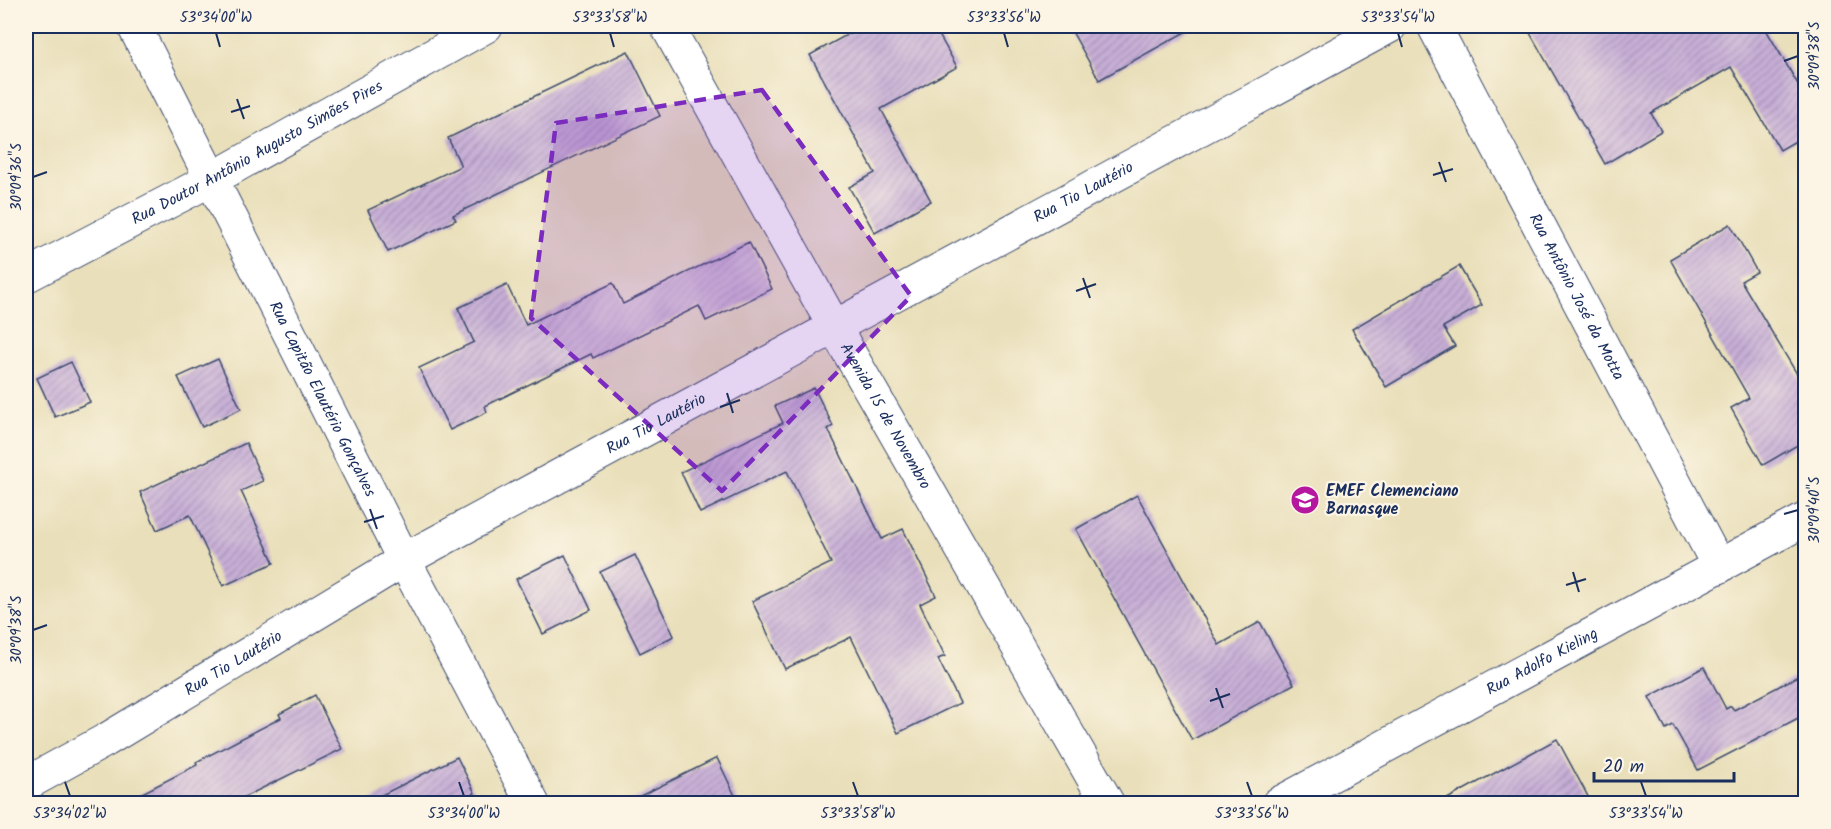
<svg xmlns="http://www.w3.org/2000/svg" width="1831" height="829" font-family="Kalam,sans-serif">
  <defs>
    <pattern id="building-hatch" width="6" height="6" patternUnits="userSpaceOnUse" patternTransform="scale(1.5)"><rect width="6" height="6" fill="#c8afd7"/><path d="M-1 1l2-2M0 6l6-6M5 7l2-2" fill="none" stroke="#a28fb2"/></pattern>
  </defs>
  <rect width="100%" height="100%" fill="#fcf5e5"/>
  <filter id="ink" filterUnits="userSpaceOnUse"><feTurbulence type="fractalNoise" baseFrequency=".0167" numOctaves="2"/><feDisplacementMap in="SourceGraphic" scale="12" xChannelSelector="R" yChannelSelector="G"/><feConvolveMatrix kernelMatrix="1 2 1 2 8 2 1 2 1" color-interpolation-filters="sRGB"/></filter>
  <filter id="wash" filterUnits="userSpaceOnUse"><feTurbulence type="fractalNoise" baseFrequency=".008" numOctaves="4" result="noise"/><feDisplacementMap in="SourceGraphic" scale="24" xChannelSelector="R" yChannelSelector="G"/><feGaussianBlur stdDeviation="1.35" result="paint"/><feColorMatrix in="noise" values="0 0 0 0 0 0 0 0 0 0 0 0 0 0 0 0 0 1.4 0 .05"/><feComposite in="paint" operator="in"/></filter>
  <g filter="url(#wash)">
    <rect width="100%" height="100%" fill="#e9dfba"/>
    <g id="blocks">
      <g fill="url(#building-hatch)">
        <polygon points="863,26 934,26 957,67 881,109 931,201 875,233 849,187 875,173 810,55"/>
        <polygon points="1069,26 1196,26 1099,80"/>
        <polygon points="1526,26 1764,26 1806,98 1806,135 1780,150 1731,67 1651,113 1661,131 1605,164"/>
        <polygon points="628,51 660,116 453,215 456,220 388,252 368,210 461,166 448,138"/>
        <polygon points="1730,224 1757,272 1741,281 1806,389 1806,440 1763,465 1731,408 1749,398 1670,259"/>
        <polygon points="749,242 772,289 706,321 699,306 593,358 591,354 485,406 487,412 450,430 419,368 474,342 458,308 507,285 526,325 613,283 623,304"/>
        <polygon points="1459,266 1482,305 1443,327 1455,346 1386,387 1352,329"/>
        <polygon points="218,359 241,409 202,427 178,377"/>
        <polygon points="71,362 90,402 55,417 37,378"/>
        <polygon points="814,388 833,426 828,429 882,539 903,529 936,596 920,604 945,656 938,659 960,703 898,733 851,637 785,669 752,601 831,563 787,471 700,513 681,472 783,423 775,406"/>
        <polygon points="246,443 263,481 241,491 274,563 223,586 190,515 157,530 140,492"/>
        <polygon points="1137,495 1219,645 1260,622 1294,684 1192,740 1076,529"/>
        <polygon points="565,555 591,610 543,634 516,579"/>
        <polygon points="635,555 674,636 640,653 600,572"/>
        <polygon points="1704,667 1726,709 1731,706 1734,710 1806,672 1806,714 1698,770 1673,725 1666,729 1649,697"/>
        <polygon points="315,695 342,749 230,804 121,804 197,765 196,762 281,718 279,714"/>
        <polygon points="1557,739 1592,804 1438,804"/>
        <polygon points="457,757 475,793 455,804 364,804"/>
        <polygon points="717,758 739,804 624,804"/>
      </g>
    </g>
  </g>
  <g filter="url(#ink)">
    <use href="#blocks" fill-opacity="0" stroke="#3a496c" stroke-width="1.5"/>
    <g fill="none" stroke-linecap="round" stroke-linejoin="round">
      <g stroke="#3a496c" stroke-width="35">
        <g id="minor">
          <path id="s1" d="M134,26L404,560L533,804"/>
          <path id="s2" d="M667,26L835,328L1108,804"/>
          <path id="s3" d="M1434,26L1719,567"/>
          <path id="s4" d="M26,276L212,179L486,26"/>
          <path id="s5" d="M26,784L106,740L404,560L1390,26"/>
          <path id="s6" d="M1278,804L1806,519"/>
        </g>
      </g>
      <use href="#minor" stroke="#fff" stroke-width="33"/>
    </g>
  </g>
  <path fill="#7b2cbf" fill-opacity="0.2" stroke="#7b2cbf" stroke-width="4.5" stroke-dasharray="12 8" stroke-linejoin="round" d="M762,90L911,296L722,491L531,318L556,123Z"/>
  <path fill="none" stroke="#1b2f5e" stroke-width="2" d="M216,33L220,47M610,33L614,47M1004,33L1008,47M1398,33L1402,47M1784,61L1798,56M237,99L244,119M231,112L250,106M1439,162L1446,182M1433,175L1453,169M33,177L47,172M1083,278L1090,298M1076,291L1096,284M727,393L733,413M720,407L740,400M370,509L377,529M1784,514L1798,510M364,522L384,516M1573,572L1579,592M1566,585L1586,579M33,630L47,625M1216,688L1223,708M1210,701L1230,694M65,782L70,796M459,782L464,796M853,782L858,796M1247,782L1252,796M1641,782L1646,796"/>
  <defs>
    <g id="school-disc" transform="scale(1.5)"><circle r="9.5" fill="#b5179e" stroke="#fcf5e5"/><path d="M0-5L7-2L0 1L-7-2ZM-4 1L0 2.5L4 1V4Q0 6-4 4Z" fill="#fff"/></g>
  </defs>
  <g fill-rule="evenodd">
    <use href="#school-disc" x="1305" y="500"/>
  </g>
  <g text-anchor="middle" dominant-baseline="central" stroke-width="4.5" stroke-linejoin="round" paint-order="stroke">
    <g font-size="16" fill="#1b2f5e" stroke="#fcf5e5">
      <text stroke="none"><textPath href="#s4" startOffset="262">Rua Doutor Antônio Augusto Simões Pires</textPath></text>
      <text stroke="none"><textPath href="#s5" startOffset="1212">Rua Tio Lautério</textPath></text>
      <text stroke="none"><textPath href="#s3" startOffset="306">Rua Antônio José da Motta</textPath></text>
      <text stroke="none"><textPath href="#s1" startOffset="418">Rua Capitão Elautério Gonçalves</textPath></text>
      <text stroke="none"><textPath href="#s2" startOffset="447">Avenida 15 de Novembro</textPath></text>
      <text stroke="none"><textPath href="#s5" startOffset="726">Rua Tio Lautério</textPath></text>
      <text stroke="none"><textPath href="#s6" startOffset="300">Rua Adolfo Kieling</textPath></text>
      <text stroke="none"><textPath href="#s5" startOffset="240">Rua Tio Lautério</textPath></text>
    </g>
    <g font-size="16" font-weight="bold" fill="#1b2f5e" stroke="#fcf5e5" text-anchor="start">
      <text x="1326" y="491">EMEF Clemenciano<tspan x="1326" dy="18">Barnasque</tspan></text>
    </g>
  </g>
  <rect width="1831" height="829" fill="none" stroke="#fcf5e5" stroke-width="66"/>
  <path d="M1594 772v9h140v-9" fill="none" stroke="#1b2f5e" stroke-width="3"/>
  <text x="1603" y="772" font-size="18" fill="#1b2f5e" stroke="#fcf5e5" stroke-width="4.5" paint-order="stroke">20 m</text>
  <rect x="33" y="33" width="1765" height="763" fill="none" stroke="#1b2f5e" stroke-width="2"/>
  <g font-size="15" text-anchor="middle" fill="#1b2f5e">
    <text x="216" y="22">53°34'00"W</text>
    <text x="610" y="22">53°33'58"W</text>
    <text x="1004" y="22">53°33'56"W</text>
    <text x="1398" y="22">53°33'54"W</text>
    <text transform="translate(1814 56) rotate(-90)" y="5">30°09'38"S</text>
    <text transform="translate(16 177) rotate(-90)" y="5">30°09'36"S</text>
    <text transform="translate(1814 510) rotate(-90)" y="5">30°09'40"S</text>
    <text transform="translate(16 630) rotate(-90)" y="5">30°09'38"S</text>
    <text x="70" y="818">53°34'02"W</text>
    <text x="464" y="818">53°34'00"W</text>
    <text x="858" y="818">53°33'58"W</text>
    <text x="1252" y="818">53°33'56"W</text>
    <text x="1646" y="818">53°33'54"W</text>
  </g>
</svg>
